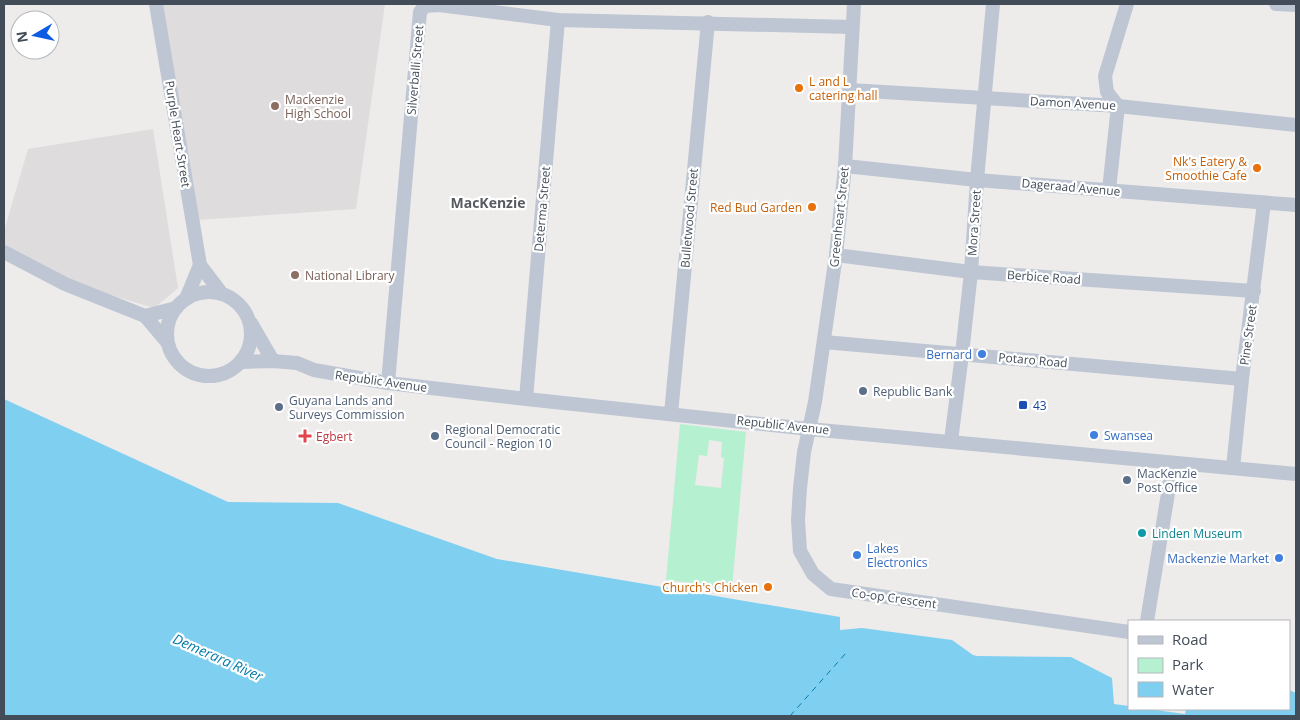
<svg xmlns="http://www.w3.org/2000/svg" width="1300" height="720" font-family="'Open Sans',sans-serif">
  <rect width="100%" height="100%" fill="#eeebeb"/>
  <g fill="#dfdcdd">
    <polygon points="162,4 385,4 356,209 198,220"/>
    <polygon points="153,129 178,288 154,308 84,287 4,244 4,231 28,149"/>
  </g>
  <path fill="#b5f0d0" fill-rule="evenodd" d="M680,424L746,432L732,588L666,580ZM709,440L722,442L721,457L724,458L721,488L695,485L699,455L707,456Z"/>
  <polygon fill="#7fd0f0" points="4,399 228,502 338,503 497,559 840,617 840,630 862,628 952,640 973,655 977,656 1071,657 1112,678 1114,704 1129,706 1129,709 1148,709 1185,714 1186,709 1289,709 1289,690 1296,693 1296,716 4,716"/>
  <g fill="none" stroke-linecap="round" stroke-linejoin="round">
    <polyline stroke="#047baa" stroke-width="1" stroke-dasharray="6 5" stroke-linecap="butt" points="790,716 846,653"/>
    <g stroke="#bdc6d2" stroke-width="14">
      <polyline points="156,4 200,265 222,294"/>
      <polyline points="854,4 845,166 836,255 815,402 804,452 800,488 798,520 800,551 813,574 831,589 1129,632"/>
      <polyline points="1276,4 1296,5"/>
      <polyline points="850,90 1118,106 1296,125"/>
      <polyline points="845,166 977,180 1296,205"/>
      <polyline points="1109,190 1118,106 1107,92 1105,76 1127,4"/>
      <polyline points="4,252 65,284 145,316 167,342"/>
      <polyline points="836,255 971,272 1254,291"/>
      <circle cx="209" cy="334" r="42"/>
      <polyline points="186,299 200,265"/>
      <polyline points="145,316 176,308"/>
      <polyline points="251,323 273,361"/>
      <polyline points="824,342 1242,379"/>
      <polyline points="240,362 273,361 297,363 314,370 388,383 526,399 809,429 1296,474"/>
      <polyline points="388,383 420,12 425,6 439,5 558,20 852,27"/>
      <polyline points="526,399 558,20"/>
      <polyline points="671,414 708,22"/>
      <polyline points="951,441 962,354 971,272 977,180 993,4"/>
      <polyline points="1233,468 1242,379 1264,203"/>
      <polyline points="1147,621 1173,463"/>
    </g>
  </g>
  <g fill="#e8710a" stroke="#fff" stroke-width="2">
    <circle cx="799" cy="88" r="5"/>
    <circle cx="1257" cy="168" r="5"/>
    <circle cx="812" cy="207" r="5"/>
    <circle cx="768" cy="587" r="5"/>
  </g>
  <g fill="#8d6e63" stroke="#fff" stroke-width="2">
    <circle cx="275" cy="106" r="5"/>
    <circle cx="295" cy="275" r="5"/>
  </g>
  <g fill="#3f7fe0" stroke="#fff" stroke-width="2">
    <circle cx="982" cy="354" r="5"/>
    <circle cx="1094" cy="435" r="5"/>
    <circle cx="857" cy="555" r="5"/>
    <circle cx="1279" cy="558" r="5"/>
  </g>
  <g fill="#5c6f8a" stroke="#fff" stroke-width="2">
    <circle cx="863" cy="391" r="5"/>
    <circle cx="279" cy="407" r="5"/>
    <circle cx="435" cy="436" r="5"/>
    <circle cx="1127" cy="480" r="5"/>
  </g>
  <rect fill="#1a4fb4" stroke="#fff" stroke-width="2" x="1018" y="400" width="10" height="10" rx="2.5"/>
  <path fill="#e0444e" stroke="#fff" stroke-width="2" d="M302.5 428.5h5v5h5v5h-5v5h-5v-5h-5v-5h5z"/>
  <circle fill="#0f9aa8" stroke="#fff" stroke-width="2" cx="1142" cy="533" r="5"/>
  <g text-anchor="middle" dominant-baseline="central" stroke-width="4.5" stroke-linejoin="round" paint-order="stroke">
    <g font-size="12" fill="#434d59" stroke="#fff">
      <text transform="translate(415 70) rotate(-85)">Silverballi Street</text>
      <text transform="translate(1073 103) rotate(3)">Damon Avenue</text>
      <text transform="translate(178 134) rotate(81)">Purple Heart Street</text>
      <text transform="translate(1071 187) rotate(5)">Dageraad Avenue</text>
      <text transform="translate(542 209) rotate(-85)">Determa Street</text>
      <text transform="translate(839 217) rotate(-84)">Greenheart Street</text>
      <text transform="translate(689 218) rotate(-85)">Bulletwood Street</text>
      <text transform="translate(974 223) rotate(-86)">Mora Street</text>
      <text transform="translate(1044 277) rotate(4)">Berbice Road</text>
      <text transform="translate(1248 335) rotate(-82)">Pine Street</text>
      <text transform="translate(1033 360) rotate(5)">Potaro Road</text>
      <text transform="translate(381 381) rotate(8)">Republic Avenue</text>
      <text transform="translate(783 425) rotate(6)">Republic Avenue</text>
      <text transform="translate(894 598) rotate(8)">Co-op Crescent</text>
    </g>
    <g font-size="12" fill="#c56008" stroke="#fff" text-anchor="end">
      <text x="809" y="81" text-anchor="start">L and L<tspan x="809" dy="14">catering hall</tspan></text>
      <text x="1247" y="161">Nk's Eatery &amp;<tspan x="1247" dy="14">Smoothie Cafe</tspan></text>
      <text x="802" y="207">Red Bud Garden</text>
      <text x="758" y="587">Church's Chicken</text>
    </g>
    <g font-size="12" fill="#785e54" stroke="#fff" text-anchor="start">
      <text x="285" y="99">Mackenzie<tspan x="285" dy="14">High School</tspan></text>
      <text x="305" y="275">National Library</text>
    </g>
    <g font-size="12" fill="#366cbe" stroke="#fff" text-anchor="end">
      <text x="972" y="354">Bernard</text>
      <text x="1104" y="435" text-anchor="start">Swansea</text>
      <text x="867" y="548" text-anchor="start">Lakes<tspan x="867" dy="14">Electronics</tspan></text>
      <text x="1269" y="558">Mackenzie Market</text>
    </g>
    <g font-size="12" fill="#4e5e75" stroke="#fff" text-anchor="start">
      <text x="873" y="391">Republic Bank</text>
      <text x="289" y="400">Guyana Lands and<tspan x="289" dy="14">Surveys Commission</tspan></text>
      <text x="445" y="429">Regional Democratic<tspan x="445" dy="14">Council - Region 10</tspan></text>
      <text x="1137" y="473">MacKenzie<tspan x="1137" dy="14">Post Office</tspan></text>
    </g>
    <g font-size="12" fill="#164399" stroke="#fff" text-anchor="start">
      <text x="1033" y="405">43</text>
    </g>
    <g font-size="12" fill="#be3a42" stroke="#fff" text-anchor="start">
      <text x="316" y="436">Egbert</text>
    </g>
    <g font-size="12" fill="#0d838f" stroke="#fff" text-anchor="start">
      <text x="1152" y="533">Linden Museum</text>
    </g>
    <g font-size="14" font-weight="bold" fill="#575b60" stroke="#fff">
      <text x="488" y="202">MacKenzie</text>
    </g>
    <g font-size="14" font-style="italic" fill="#047baa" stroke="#fff">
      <text transform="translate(218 657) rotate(24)">Demerara River</text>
    </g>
  </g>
  <rect width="1300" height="720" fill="none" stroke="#434d59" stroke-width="10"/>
  <rect x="1128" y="620" width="162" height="90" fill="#ffffff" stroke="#b4b8bd"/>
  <rect x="1138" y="636" width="25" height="8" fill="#bdc6d2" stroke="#b4b8bd"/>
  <text x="1172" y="645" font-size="15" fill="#434d59">Road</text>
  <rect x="1138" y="658" width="25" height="15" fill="#b5f0d0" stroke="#b4b8bd"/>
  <text x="1172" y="670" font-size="15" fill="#434d59">Park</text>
  <rect x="1138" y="682" width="25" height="15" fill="#7fd0f0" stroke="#b4b8bd"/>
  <text x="1172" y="695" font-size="15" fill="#434d59">Water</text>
  <g transform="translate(35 35) rotate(261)"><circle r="24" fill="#ffffff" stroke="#b4b8bd"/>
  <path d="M0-4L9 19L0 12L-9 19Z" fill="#0f5ce4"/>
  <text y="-8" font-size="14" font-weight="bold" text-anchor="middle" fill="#434d59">N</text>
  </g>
</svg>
